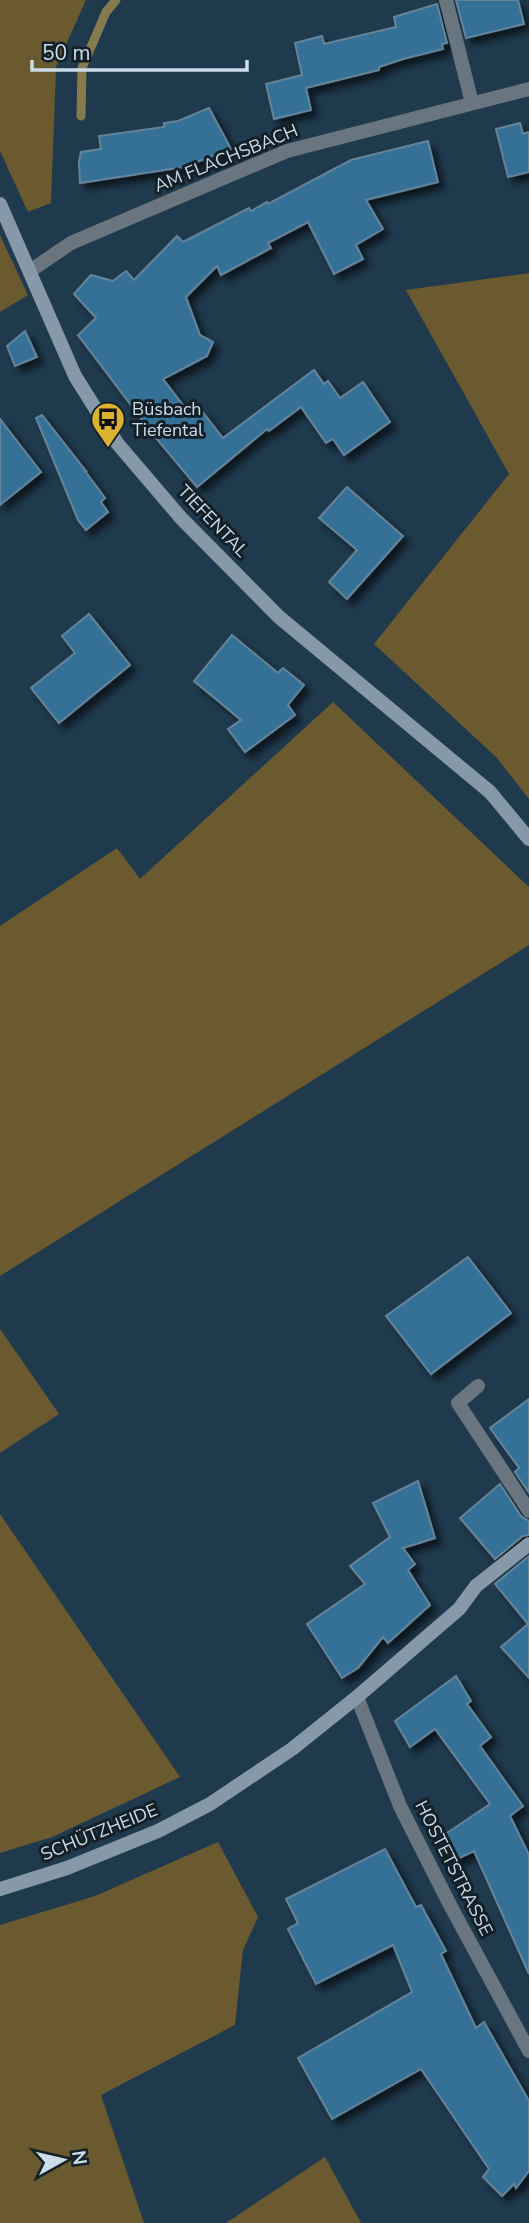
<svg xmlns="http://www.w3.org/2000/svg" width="529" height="2223" font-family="'Nunito Sans',sans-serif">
  <defs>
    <filter id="shadow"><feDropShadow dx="6" dy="6" stdDeviation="3.5" flood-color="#0009"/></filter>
  </defs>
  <rect width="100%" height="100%" fill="#1f3a4d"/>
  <g fill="#6b5a2f">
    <polygon points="0,0 86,0 56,67 51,203 28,212 0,151"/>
    <polygon points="0,235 28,295 0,312"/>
    <polygon points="529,273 529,799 496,757 374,644 509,474 406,290"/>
    <polygon points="333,702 529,887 529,945 0,1276 0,926 117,848 140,879"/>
    <polygon points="0,1329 59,1414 0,1453"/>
    <polygon points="0,1514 180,1777 52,1837 0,1853"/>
    <polygon points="218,1842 258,1917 243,1950 235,2025 101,2095 144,2223 0,2223 0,1925 95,1896"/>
    <polygon points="325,2157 361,2223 226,2223"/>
  </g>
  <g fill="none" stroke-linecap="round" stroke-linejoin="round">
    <polyline stroke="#867b4e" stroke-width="9" points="81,116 82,68 106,12 116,0"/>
  </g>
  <g fill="#357197" stroke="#668499" stroke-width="2" filter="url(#shadow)">
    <polygon points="456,0 518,0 524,24 466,38"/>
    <polygon points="437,4 447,43 442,44 443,49 403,59 379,67 379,70 306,88 311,110 274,119 266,84 302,75 295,43 322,36 324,44 396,27 394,17"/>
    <polygon points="209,108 231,149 184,167 80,183 79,162 81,152 101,149 99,136 164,127 164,123 178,121"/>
    <polygon points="520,123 523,134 529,132 529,172 508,177 496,129"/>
    <polygon points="428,141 438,182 366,200 383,229 356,245 363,259 334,274 308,222 268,243 271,248 221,275 217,266 186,297 200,335 213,342 207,356 163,379 193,418 201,410 223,438 314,370 324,384 328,381 340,398 363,382 390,422 344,455 333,439 326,443 301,407 269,431 267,429 197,487 155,437 78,335 96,318 74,294 91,275 113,281 126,271 134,280 177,236 183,242 249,208 251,211 267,202 268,204 351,160"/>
    <polygon points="25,331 37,357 15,366 7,346"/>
    <polygon points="42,415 86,471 85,471 105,498 101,502 108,512 86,530 78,520 36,418"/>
    <polygon points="0,419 41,472 0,505"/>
    <polygon points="347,487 403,536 347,599 329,582 357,550 319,518"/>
    <polygon points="89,614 130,665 59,723 31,688 75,653 62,636"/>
    <polygon points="232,635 278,673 283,668 304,685 288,705 295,715 245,752 228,729 241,720 194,681"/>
    <polygon points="468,1257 511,1313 431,1374 386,1316"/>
    <polygon points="529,1399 529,1493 515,1472 519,1468 490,1428"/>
    <polygon points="418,1481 435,1538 403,1548 415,1564 408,1570 430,1605 388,1643 383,1637 358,1668 342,1678 307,1624 365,1584 350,1566 390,1537 373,1503"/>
    <polygon points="500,1484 521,1516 529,1521 529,1535 523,1536 495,1559 460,1518"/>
    <polygon points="529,1556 529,1678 501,1647 528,1624 495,1584"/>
    <polygon points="456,1676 471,1701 467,1704 491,1737 480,1746 523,1806 510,1816 529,1855 529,1974 474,1851 453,1861 441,1837 490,1804 435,1729 410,1747 395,1721"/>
    <polygon points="385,1849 416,1907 421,1905 446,1951 441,1954 476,2028 484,2022 529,2101 529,2171 516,2188 514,2184 502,2196 483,2177 489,2169 421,2069 332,2119 298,2058 412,1992 393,1945 316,1984 288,1929 298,1923 286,1899"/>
  </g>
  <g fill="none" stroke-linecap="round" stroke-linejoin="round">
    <g stroke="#69767f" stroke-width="14">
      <polyline points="446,0 472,103"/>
      <polyline points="478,1386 458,1403 529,1511"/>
    </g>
    <g stroke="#69767f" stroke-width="14">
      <polyline points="30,271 71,243 287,151 529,89"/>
      <polyline points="357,1697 400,1806 450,1905 529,2051"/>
    </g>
    <g stroke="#8599a8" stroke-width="14">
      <polyline points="0,204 75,376 117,443 181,518 279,617 490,792 529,839"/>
      <polyline points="0,1889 67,1868 158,1831 210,1804 292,1749 357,1697 459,1609 476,1586 529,1544"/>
    </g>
  </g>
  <defs>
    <g id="bus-pin" transform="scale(1.75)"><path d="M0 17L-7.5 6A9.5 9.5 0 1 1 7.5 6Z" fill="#dcb233" stroke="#142028"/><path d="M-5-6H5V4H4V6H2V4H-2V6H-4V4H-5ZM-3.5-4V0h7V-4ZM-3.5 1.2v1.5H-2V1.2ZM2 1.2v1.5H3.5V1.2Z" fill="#111"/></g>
  </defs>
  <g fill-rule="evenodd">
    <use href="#bus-pin" x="108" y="419"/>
  </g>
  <g text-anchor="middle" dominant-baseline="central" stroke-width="6" stroke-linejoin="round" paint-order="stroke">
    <g font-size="18" fill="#ccdce8" stroke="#142028">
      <text transform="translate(226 158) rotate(-22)">AM FLACHSBACH</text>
      <text transform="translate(213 521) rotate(46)">TIEFENTAL</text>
      <text transform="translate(99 1832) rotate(-22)">SCHÜTZHEIDE</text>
      <text transform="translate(454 1868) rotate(63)">HOSTETSTRASSE</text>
    </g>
    <g font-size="18" fill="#ccdce8" stroke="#142028" text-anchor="start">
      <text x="132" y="409">Büsbach<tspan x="132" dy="21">Tiefental</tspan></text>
    </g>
  </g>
  <g transform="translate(63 2160) rotate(82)" stroke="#142028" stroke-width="5" paint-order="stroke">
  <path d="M0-5L12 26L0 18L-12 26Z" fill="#ccdce8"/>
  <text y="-10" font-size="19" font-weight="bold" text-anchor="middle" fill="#ccdce8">N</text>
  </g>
  <path d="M32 60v10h215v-10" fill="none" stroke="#ccdce8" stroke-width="3.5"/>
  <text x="42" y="60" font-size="21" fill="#ccdce8" stroke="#142028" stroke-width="5" paint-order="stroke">50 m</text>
</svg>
